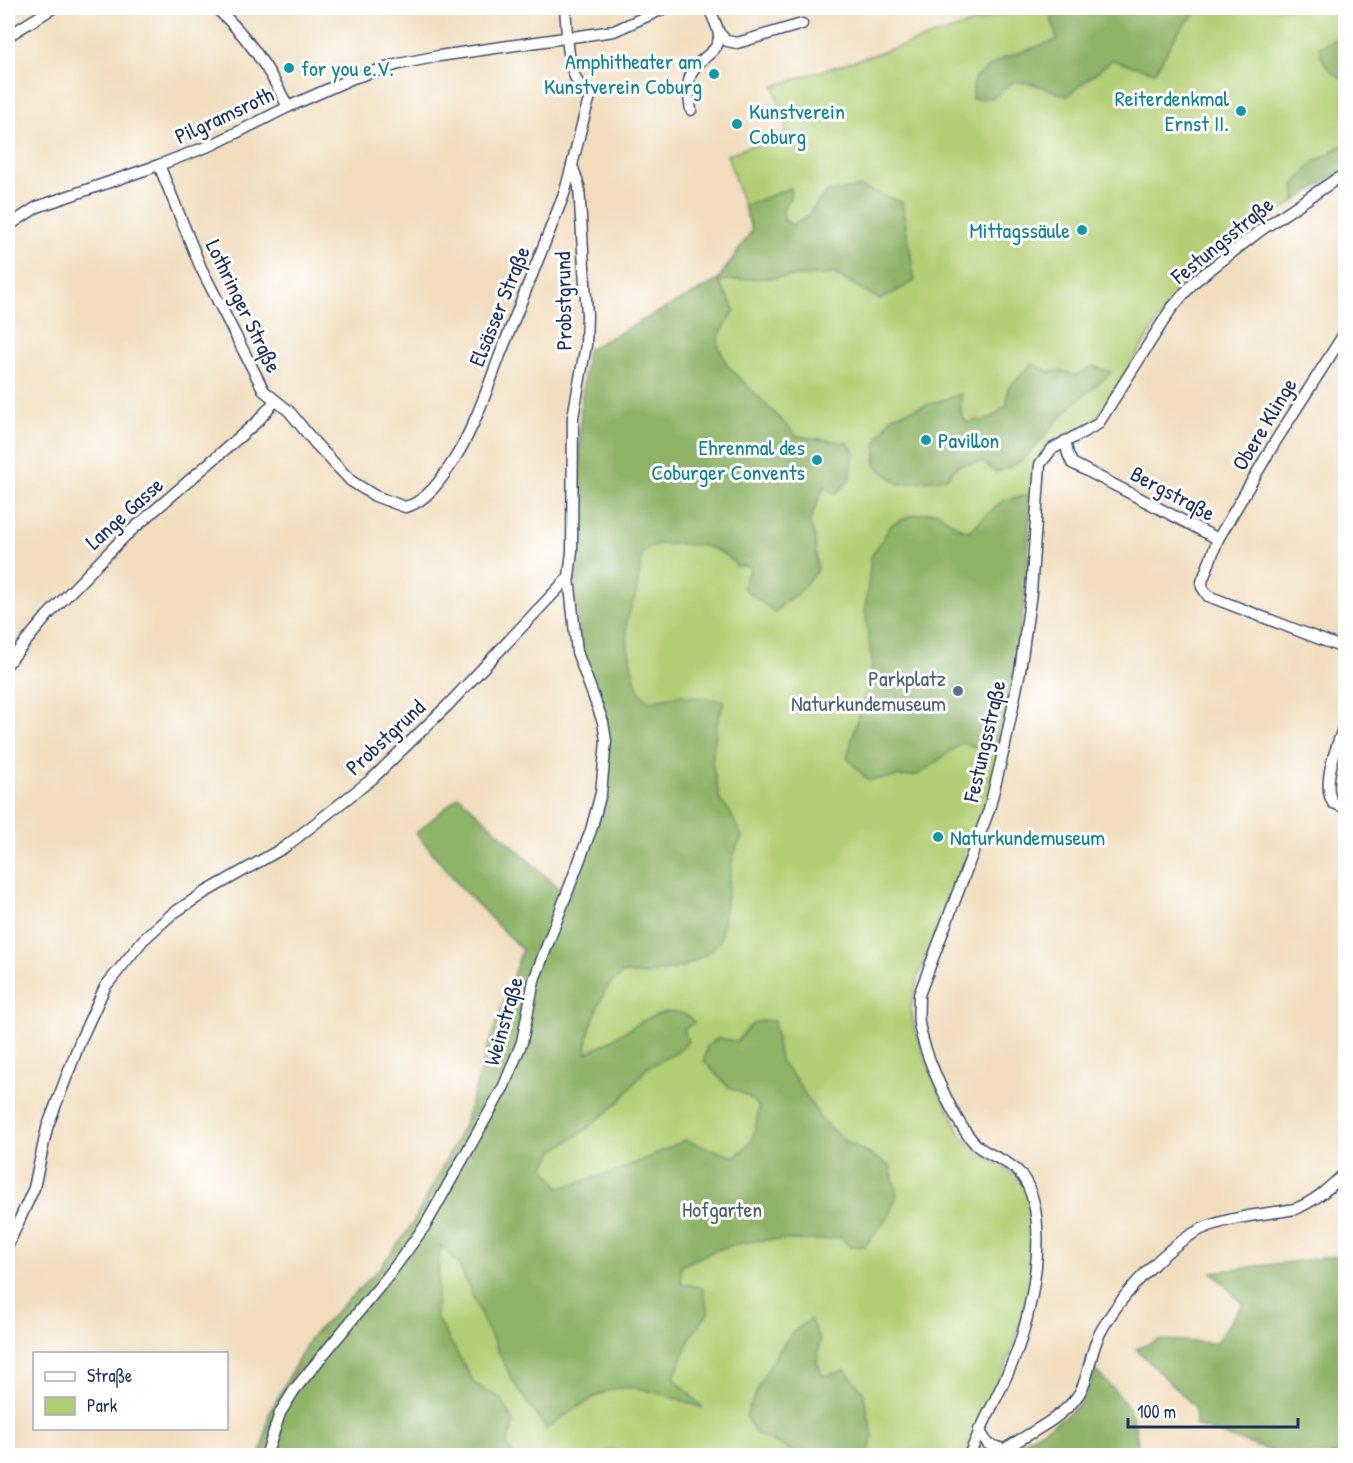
<svg xmlns="http://www.w3.org/2000/svg" width="1353" height="1463" font-family="'Patrick Hand',sans-serif">
  <rect width="100%" height="100%" fill="#fff"/>
  <filter id="ink" filterUnits="userSpaceOnUse"><feTurbulence type="fractalNoise" baseFrequency=".0167" numOctaves="2"/><feDisplacementMap in="SourceGraphic" scale="12" xChannelSelector="R" yChannelSelector="G"/><feConvolveMatrix kernelMatrix="1 2 1 2 8 2 1 2 1" color-interpolation-filters="sRGB"/></filter>
  <filter id="wash" filterUnits="userSpaceOnUse"><feTurbulence type="fractalNoise" baseFrequency=".008" numOctaves="4" result="noise"/><feDisplacementMap in="SourceGraphic" scale="24" xChannelSelector="R" yChannelSelector="G"/><feGaussianBlur stdDeviation="1.35" result="paint"/><feColorMatrix in="noise" values="0 0 0 0 0 0 0 0 0 0 0 0 0 0 0 0 0 1.4 0 .05"/><feComposite in="paint" operator="in"/></filter>
  <g filter="url(#wash)">
    <rect width="100%" height="100%" fill="#f1ddbd"/>
    <path fill="#b3cf75" stroke="#677f6a" stroke-width="1.5" d="M1021,8H1345V169L1333,175L1225,250L1184,284L1160,318L1098,417L1088,425L1053,441L1042,453L1032,471L1026,591L1011,696L992,785L968,854L919,974L911,1008L914,1026L923,1052L934,1080L961,1135L977,1151L1014,1174L1024,1186L1029,1200L1035,1249L1027,1297L1012,1351L966,1455L680,1456L676,1454C664,1458 623,1456 613,1449L606,1451L605,1456H271L428,1229L603,796L609,764L608,729L579,453L581,408L587,350L717,281L752,231L727,155L787,132L774,86Z"/>
    <g fill="#8eb266" stroke="#547062" stroke-width="1.5">
      <polygon points="1049,8 1224,8 1197,11 1177,33 1155,72 1112,60 1067,96 1034,84 1015,81 992,98 972,99 974,78 1001,59 1057,40"/>
      <path d="M1337,39H1345V81C1331,72 1321,63 1319,47Z"/>
      <polygon points="1345,143 1345,169 1295,201 1294,185 1312,164"/>
      <path d="M860,187L902,202L915,281L880,300L835,274L718,281L735,310L718,337V345L728,366L797,436L848,443L854,452L850,480L835,494L824,486L809,523L815,536L817,571L797,594L783,603L775,613L744,589L745,579L751,569L747,566H737C716,541 691,544 660,544L654,545L643,553L635,597L626,621L628,647L633,672L640,693L649,701L681,695L724,701L717,724L712,762L720,800L730,812L742,837L733,856L720,941L708,953L685,966L647,975L625,973C621,975 616,978 613,981C600,993 586,1036 586,1053C613,1045 668,989 694,1022L684,1029L688,1041L678,1052L647,1068L620,1101L589,1127L554,1151L544,1167L560,1188L618,1171L685,1140L735,1157C755,1141 755,1132 759,1107L748,1096L727,1086L704,1061L707,1046L718,1038L738,1041C748,1026 754,1018 774,1021L780,1061L795,1078L820,1118L841,1138L890,1166L897,1195L889,1215L865,1246L850,1247L840,1237C815,1243 791,1239 765,1240C735,1241 707,1253 681,1266V1283L703,1288L708,1313L690,1338L674,1378L703,1408C678,1399 639,1383 613,1389C592,1395 565,1417 546,1429L513,1381L483,1320L458,1263L440,1245L436,1317L475,1384L502,1399L514,1424L507,1444L513,1455L261,1456L269,1414L310,1338L379,1269L412,1225L464,1125L489,1043L522,950L463,890L416,833L459,796L569,898L603,796L609,764L608,729L581,652L576,601L581,408L587,350L717,281L752,231L744,206L791,188L790,198L783,209L784,220L792,225L806,218L825,193Z"/>
      <path d="M1032,364L1049,372L1063,371L1076,376L1093,366L1112,372C1094,387 1074,402 1059,419C1037,442 1028,465 995,472L983,462L958,465L947,478L899,484L875,465L877,440L892,416L961,394V414L967,423L977,420C989,424 998,412 1007,405L1008,388Z"/>
      <polygon points="1031,494 1026,591 1011,696 1002,739 984,749 962,743 918,775 868,780 847,758 872,664 865,610 871,557 891,525 910,516 936,511 959,528 969,531 1002,501"/>
      <polygon points="1345,1249 1345,1455 1277,1455 1277,1453 1196,1426 1195,1407 1136,1349 1158,1340 1215,1343 1243,1304 1212,1272 1338,1256"/>
      <path d="M810,1319L820,1340L817,1362L823,1376L845,1370L863,1391L873,1436L868,1455H800L755,1433L746,1416C758,1388 771,1357 792,1334C797,1328 804,1324 810,1319Z"/>
      <path d="M1095,1371C1125,1400 1138,1412 1138,1455L998,1456C1018,1443 1064,1421 1078,1405C1087,1395 1090,1383 1095,1371Z"/>
    </g>
  </g>
  <g filter="url(#ink)">
    <g fill="none" stroke-linecap="round" stroke-linejoin="round">
      <g stroke="#3b496c" stroke-width="13">
        <g id="minor">
          <path d="M216,8C246,34 270,70 288,107"/>
          <polyline points="719,33 727,41 737,43 802,24"/>
          <polyline points="8,36 53,8"/>
          <path d="M691,110C689,97 686,84 692,72C699,57 720,53 719,35C718,26 712,16 709,8"/>
          <path d="M159,165L201,268L264,391L289,411L315,443L351,481L375,496L405,507C426,503 443,477 454,460C474,428 487,390 500,355C521,302 542,249 563,197C574,164 579,130 590,97C565,78 568,36 565,8"/>
          <polyline points="8,226 37,207 159,165 214,144 288,107 353,78 399,64 439,56 614,31 665,8"/>
          <polyline points="1346,331 1275,442 1218,539 1202,582 1202,587 1208,596 1346,649"/>
          <polyline points="1065,441 1068,454 1072,463 1218,539"/>
          <polyline points="8,663 48,615 125,536 258,421 275,401"/>
          <path d="M1346,720C1339,742 1320,783 1333,803L1346,808"/>
          <polyline points="8,1245 34,1188 47,1128 81,1039 105,987 143,940 172,914 204,893 285,847 372,779 447,706 569,577"/>
          <polyline points="979,1430 988,1444 1003,1449"/>
          <polyline points="266,1456 280,1413 295,1389 389,1275 425,1226 504,1086 522,1042 534,980 591,830 601,793 606,741 603,722 577,652 569,577 572,551 573,417 586,345 587,315 579,186 573,168"/>
          <path d="M969,1456C982,1423 1000,1393 1013,1361C1032,1316 1052,1217 1022,1176C1013,1163 993,1157 980,1148C956,1129 924,1054 919,1023C918,1014 919,1004 919,995L989,810L1005,745L1020,671L1031,593L1040,464L1052,449L1098,424L1171,309L1194,282L1261,230L1335,180L1346,174"/>
          <path d="M994,1456C1019,1438 1058,1422 1076,1398C1090,1380 1089,1353 1100,1333C1119,1297 1170,1240 1209,1226C1236,1216 1267,1214 1295,1209C1316,1201 1330,1187 1346,1172"/>
        </g>
      </g>
      <use href="#minor" stroke="#fff" stroke-width="10"/>
    </g>
  </g>
  <g fill="#0f9aa8" stroke="#fff" stroke-width="2">
    <circle cx="289" cy="68" r="6"/>
    <circle cx="714" cy="74" r="6"/>
    <circle cx="1241" cy="111" r="6"/>
    <circle cx="737" cy="124" r="6"/>
    <circle cx="1082" cy="230" r="6"/>
    <circle cx="926" cy="440" r="6"/>
    <circle cx="817" cy="460" r="6"/>
    <circle cx="938" cy="837" r="6"/>
  </g>
  <circle fill="#5c6f8a" stroke="#fff" stroke-width="2" cx="958" cy="691" r="6"/>
  <g text-anchor="middle" dominant-baseline="central" stroke-width="6" stroke-linejoin="round" paint-order="stroke">
    <g font-size="22" fill="#0d838f" stroke="#fff" text-anchor="end">
      <text x="702" y="61">Amphitheater am<tspan x="702" dy="25">Kunstverein Coburg</tspan></text>
      <text x="301" y="68" text-anchor="start">for you e.V.</text>
      <text x="1229" y="98">Reiterdenkmal<tspan x="1229" dy="25">Ernst II.</tspan></text>
      <text x="749" y="111" text-anchor="start">Kunstverein<tspan x="749" dy="25">Coburg</tspan></text>
      <text x="1070" y="230">Mittagssäule</text>
      <text x="938" y="440" text-anchor="start">Pavillon</text>
      <text x="805" y="447">Ehrenmal des<tspan x="805" dy="25">Coburger Convents</tspan></text>
      <text x="950" y="837" text-anchor="start">Naturkundemuseum</text>
    </g>
    <g font-size="22" fill="#1b2f5e" stroke="#fff">
      <text transform="translate(224 115) rotate(-25)">Pilgramsroth</text>
      <text transform="translate(1222 240) rotate(-39)">Festungsstraße</text>
      <text transform="translate(563 301) rotate(-91)">Probstgrund</text>
      <text transform="translate(244 306) rotate(64)">Lothringer Straße</text>
      <text transform="translate(499 306) rotate(-68)">Elsässer Straße</text>
      <text transform="translate(1264 424) rotate(-59)">Obere Klinge</text>
      <text transform="translate(1173 493) rotate(28)">Bergstraße</text>
      <text transform="translate(124 513) rotate(-42)">Lange Gasse</text>
      <text transform="translate(385 737) rotate(-43)">Probstgrund</text>
      <text transform="translate(984 741) rotate(-77)">Festungsstraße</text>
      <text transform="translate(503 1021) rotate(-74)">Weinstraße</text>
    </g>
    <g font-size="22" fill="#4e5e75" stroke="#fff" text-anchor="end">
      <text x="946" y="678">Parkplatz<tspan x="946" dy="25">Naturkundemuseum</tspan></text>
    </g>
    <g font-size="22" fill="#495f65" stroke="#fff">
      <text x="722" y="1209">Hofgarten</text>
    </g>
  </g>
  <rect width="1353" height="1463" fill="none" stroke="#fff" stroke-width="30"/>
  <rect x="33" y="1352" width="195" height="78" fill="#ffffff" stroke="#a4acbf" stroke-width="1.5"/>
  <rect x="45" y="1372" width="30" height="9" fill="#ffffff" stroke="#a4acbf" stroke-width="1.5"/>
  <text x="87" y="1382" font-size="18" fill="#1b2f5e">Straße</text>
  <rect x="45" y="1397" width="30" height="18" fill="#b3cf75" stroke="#a4acbf" stroke-width="1.5"/>
  <text x="87" y="1412" font-size="18" fill="#1b2f5e">Park</text>
  <path d="M1128 1418v9h170v-9" fill="none" stroke="#1b2f5e" stroke-width="3"/>
  <text x="1137" y="1418" font-size="18" fill="#1b2f5e" stroke="#ffffff" stroke-width="4.5" paint-order="stroke">100 m</text>
</svg>
